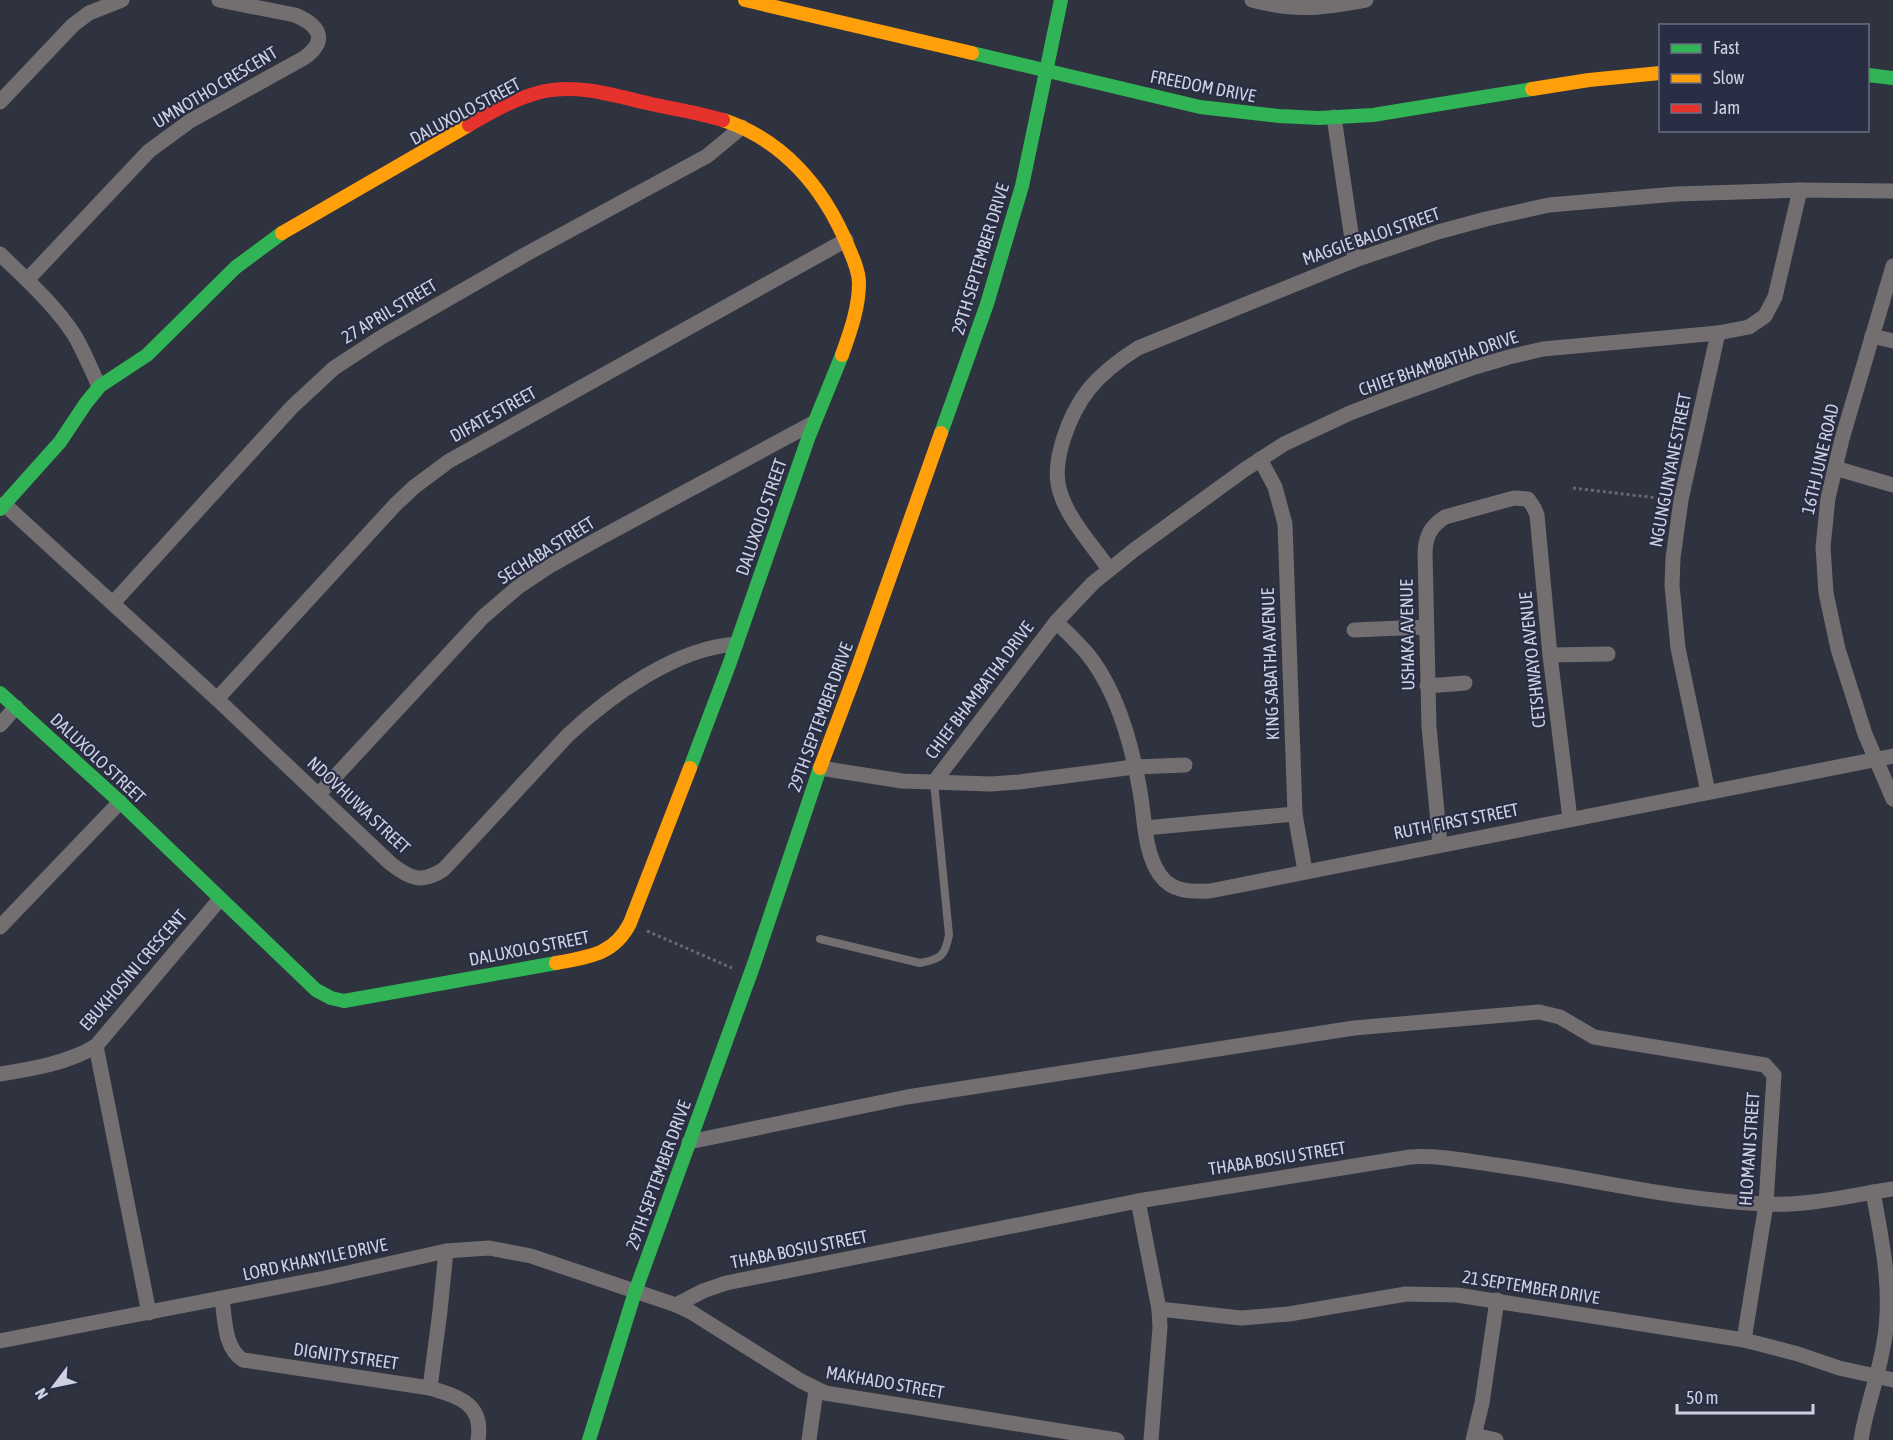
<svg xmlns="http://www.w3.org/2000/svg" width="1893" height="1440" font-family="'Asap Condensed',sans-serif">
  <rect width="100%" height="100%" fill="#2f323f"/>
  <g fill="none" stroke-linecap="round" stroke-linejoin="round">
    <g stroke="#69686d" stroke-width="3" stroke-dasharray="3 3" stroke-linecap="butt">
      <polyline points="1573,488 1666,499"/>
      <polyline points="647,931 732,968"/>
    </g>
    <path stroke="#736f71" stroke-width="8" d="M820,939L920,963C941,959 945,956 949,935L934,782"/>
    <g stroke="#736f71" stroke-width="15">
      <path d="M1252,0C1297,12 1321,8 1366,0"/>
      <polyline points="0,102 73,25 89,13 122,0"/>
      <polyline points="1334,117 1355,260"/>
      <path d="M0,254C26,279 55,305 75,336C84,352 91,369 99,386"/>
      <polyline points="1893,266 1842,439 1828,498 1823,547 1826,593 1838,649 1865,734 1893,799"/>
      <path d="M27,280L149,151L190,121L304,58C329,40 319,25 295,15L219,0"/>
      <polyline points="1872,336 1893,341"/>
      <polyline points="1260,459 1275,487 1285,524 1295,814 1305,871"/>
      <polyline points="1835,468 1893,485"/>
      <path d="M4,504L217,699L390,863C410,879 422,884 444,869L568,735C611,695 676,648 736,644"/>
      <path d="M1109,569C1093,546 1068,519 1060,492C1050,462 1070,413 1089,389C1103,372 1119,360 1138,348L1355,260L1438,232L1486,219L1549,205L1676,194L1800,190L1893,191"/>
      <polyline points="113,603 292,407 334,368 380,338 528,253 707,156 742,127"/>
      <path d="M1056,622C1066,631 1076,641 1085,651C1115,686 1131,742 1139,786C1145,814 1143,851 1160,875C1172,892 1191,892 1210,891L1893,756"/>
      <polyline points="1354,630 1426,627"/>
      <polyline points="1550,655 1608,654"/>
      <polyline points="1427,686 1465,683"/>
      <polyline points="217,699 395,505 414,487 449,461 846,240"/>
      <polyline points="0,725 16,707"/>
      <polyline points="820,768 902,781 991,784 1019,782 1134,767 1185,765"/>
      <polyline points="934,782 1056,622 1093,583 1134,550 1244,470 1284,444 1350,413 1389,398 1475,367 1509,357 1543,349 1718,333 1749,327 1765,316 1775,297 1800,190"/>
      <polyline points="1708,792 1678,648 1672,585 1673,558 1681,500 1718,333"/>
      <polyline points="319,794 483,617 518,587 548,567 598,539 813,423"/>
      <polyline points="1145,828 1295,814"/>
      <path d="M1440,844L1429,727L1425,552C1426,535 1431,526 1445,517L1514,498L1528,499L1534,508L1537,515L1550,655L1570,819"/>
      <polyline points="0,927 120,802"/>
      <polyline points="96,1046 149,1313"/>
      <path d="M0,1074C32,1069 68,1063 96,1046L220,899"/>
      <polyline points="689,1142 907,1097 1354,1028 1539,1012 1560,1017 1594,1037 1765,1065 1774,1075 1766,1204 1744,1340"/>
      <polyline points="1138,1201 1159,1309 1160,1327 1151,1440"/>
      <path d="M222,1299C225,1319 224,1348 243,1360L430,1388C458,1397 484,1403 478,1440"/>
      <path d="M676,1305L703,1291L726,1283L1138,1201L1410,1157C1439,1155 1467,1161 1496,1165C1585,1177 1676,1201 1767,1204C1809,1206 1851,1195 1893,1189"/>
      <polyline points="1159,1309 1241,1318 1289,1314 1406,1294 1457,1295 1744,1340 1798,1354 1839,1368 1893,1380"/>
      <polyline points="0,1341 325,1278 446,1251 489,1248 531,1256 676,1305 691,1312 801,1381 825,1393 1117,1440"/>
      <polyline points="430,1388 440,1311 446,1251"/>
      <polyline points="1475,1435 1496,1440"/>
      <polyline points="809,1440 816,1390"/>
      <polyline points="1473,1440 1482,1403 1497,1300"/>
      <path d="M1861,1440C1866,1407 1879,1375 1884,1342C1893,1292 1882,1241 1873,1192"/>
    </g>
    <g stroke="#30b455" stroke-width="14">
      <polyline points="972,53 1200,107 1279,116 1319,118 1373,115 1532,89"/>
      <polyline points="1868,75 1893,78"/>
      <polyline points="941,433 987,304 1022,186 1061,0"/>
      <polyline points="0,509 60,442 86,403 100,386 147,355 236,267 282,233"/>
      <polyline points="0,693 120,802 316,990 331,998 344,1001 556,963"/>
      <polyline points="690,768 729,665 809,436 842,355"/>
      <polyline points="589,1440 635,1292 754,964 820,768"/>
    </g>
    <g stroke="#ff9f0a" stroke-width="14">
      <polyline points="745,0 972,53"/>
      <polyline points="1532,89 1589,80 1660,73"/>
      <path d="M723,120C783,140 823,187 847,244C852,256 859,270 859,283C859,308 850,332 842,355"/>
      <polyline points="282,233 469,125"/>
      <polyline points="820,768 858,667 941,433"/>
      <path d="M556,963C588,957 614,955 630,923L690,768"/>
    </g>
    <path stroke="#e5322d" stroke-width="14" d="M469,125C493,111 518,97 545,91C581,84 616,96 651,104C675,109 700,113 723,120"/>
  </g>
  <g text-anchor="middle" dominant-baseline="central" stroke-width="4.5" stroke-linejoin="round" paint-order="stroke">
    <g font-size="18" fill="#ced1e1" stroke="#292e45">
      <text transform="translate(1203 86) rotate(11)">FREEDOM DRIVE</text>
      <text transform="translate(215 87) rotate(-31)">UMNOTHO CRESCENT</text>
      <text transform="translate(465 111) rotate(-28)">DALUXOLO STREET</text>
      <text transform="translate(1371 236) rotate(-19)">MAGGIE BALOI STREET</text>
      <text transform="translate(980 259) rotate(-73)">29TH SEPTEMBER DRIVE</text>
      <text transform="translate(389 311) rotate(-31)">27 APRIL STREET</text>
      <text transform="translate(1438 363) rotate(-19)">CHIEF BHAMBATHA DRIVE</text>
      <text transform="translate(493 414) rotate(-29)">DIFATE STREET</text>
      <text transform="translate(1820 459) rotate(-77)">16TH JUNE ROAD</text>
      <text transform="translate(1670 470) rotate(-79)">NGUNGUNYANE STREET</text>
      <text transform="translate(761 517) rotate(-71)">DALUXOLO STREET</text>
      <text transform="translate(546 550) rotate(-32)">SECHABA STREET</text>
      <text transform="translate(1407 635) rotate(-91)">USHAKA AVENUE</text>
      <text transform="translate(1532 660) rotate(-96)">CETSHWAYO AVENUE</text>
      <text transform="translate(1270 664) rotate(-92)">KING SABATHA AVENUE</text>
      <text transform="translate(979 690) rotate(-53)">CHIEF BHAMBATHA DRIVE</text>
      <text transform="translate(820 717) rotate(-70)">29TH SEPTEMBER DRIVE</text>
      <text transform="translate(98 758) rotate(43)">DALUXOLO STREET</text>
      <text transform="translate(359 805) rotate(43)">NDOVHUWA STREET</text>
      <text transform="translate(1456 821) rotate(-11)">RUTH FIRST STREET</text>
      <text transform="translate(529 948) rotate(-11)">DALUXOLO STREET</text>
      <text transform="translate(133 970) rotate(-49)">EBUKHOSINI CRESCENT</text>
      <text transform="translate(1749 1149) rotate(-86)">HLOMANI STREET</text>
      <text transform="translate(1277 1158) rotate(-9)">THABA BOSIU STREET</text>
      <text transform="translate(658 1175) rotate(-70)">29TH SEPTEMBER DRIVE</text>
      <text transform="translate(799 1249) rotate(-11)">THABA BOSIU STREET</text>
      <text transform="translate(315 1259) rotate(-12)">LORD KHANYILE DRIVE</text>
      <text transform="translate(1531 1287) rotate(9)">21 SEPTEMBER DRIVE</text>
      <text transform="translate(346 1356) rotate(8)">DIGNITY STREET</text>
      <text transform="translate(885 1382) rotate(10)">MAKHADO STREET</text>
    </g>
  </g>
  <rect x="1659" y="24" width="210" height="108" fill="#292e45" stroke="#6b6f83" stroke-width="1.5"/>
  <rect x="1671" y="44" width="30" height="9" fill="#30b455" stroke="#6b6f83" stroke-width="1.5"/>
  <text x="1713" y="54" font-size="18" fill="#ced1e1">Fast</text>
  <rect x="1671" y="74" width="30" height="9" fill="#ff9f0a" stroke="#6b6f83" stroke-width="1.5"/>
  <text x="1713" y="84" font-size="18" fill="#ced1e1">Slow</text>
  <rect x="1671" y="104" width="30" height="9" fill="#e5322d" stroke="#6b6f83" stroke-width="1.5"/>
  <text x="1713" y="114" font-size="18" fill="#ced1e1">Jam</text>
  <g transform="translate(54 1386) rotate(238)" stroke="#292e45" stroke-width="4.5" paint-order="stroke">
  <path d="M0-4.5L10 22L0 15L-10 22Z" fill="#ced1e1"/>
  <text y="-9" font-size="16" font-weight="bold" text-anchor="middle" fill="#ced1e1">N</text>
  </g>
  <path d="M1677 1404v9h136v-9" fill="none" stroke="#ced1e1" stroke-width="3"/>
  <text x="1686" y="1404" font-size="18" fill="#ced1e1" stroke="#292e45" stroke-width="4.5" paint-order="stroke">50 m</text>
</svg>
